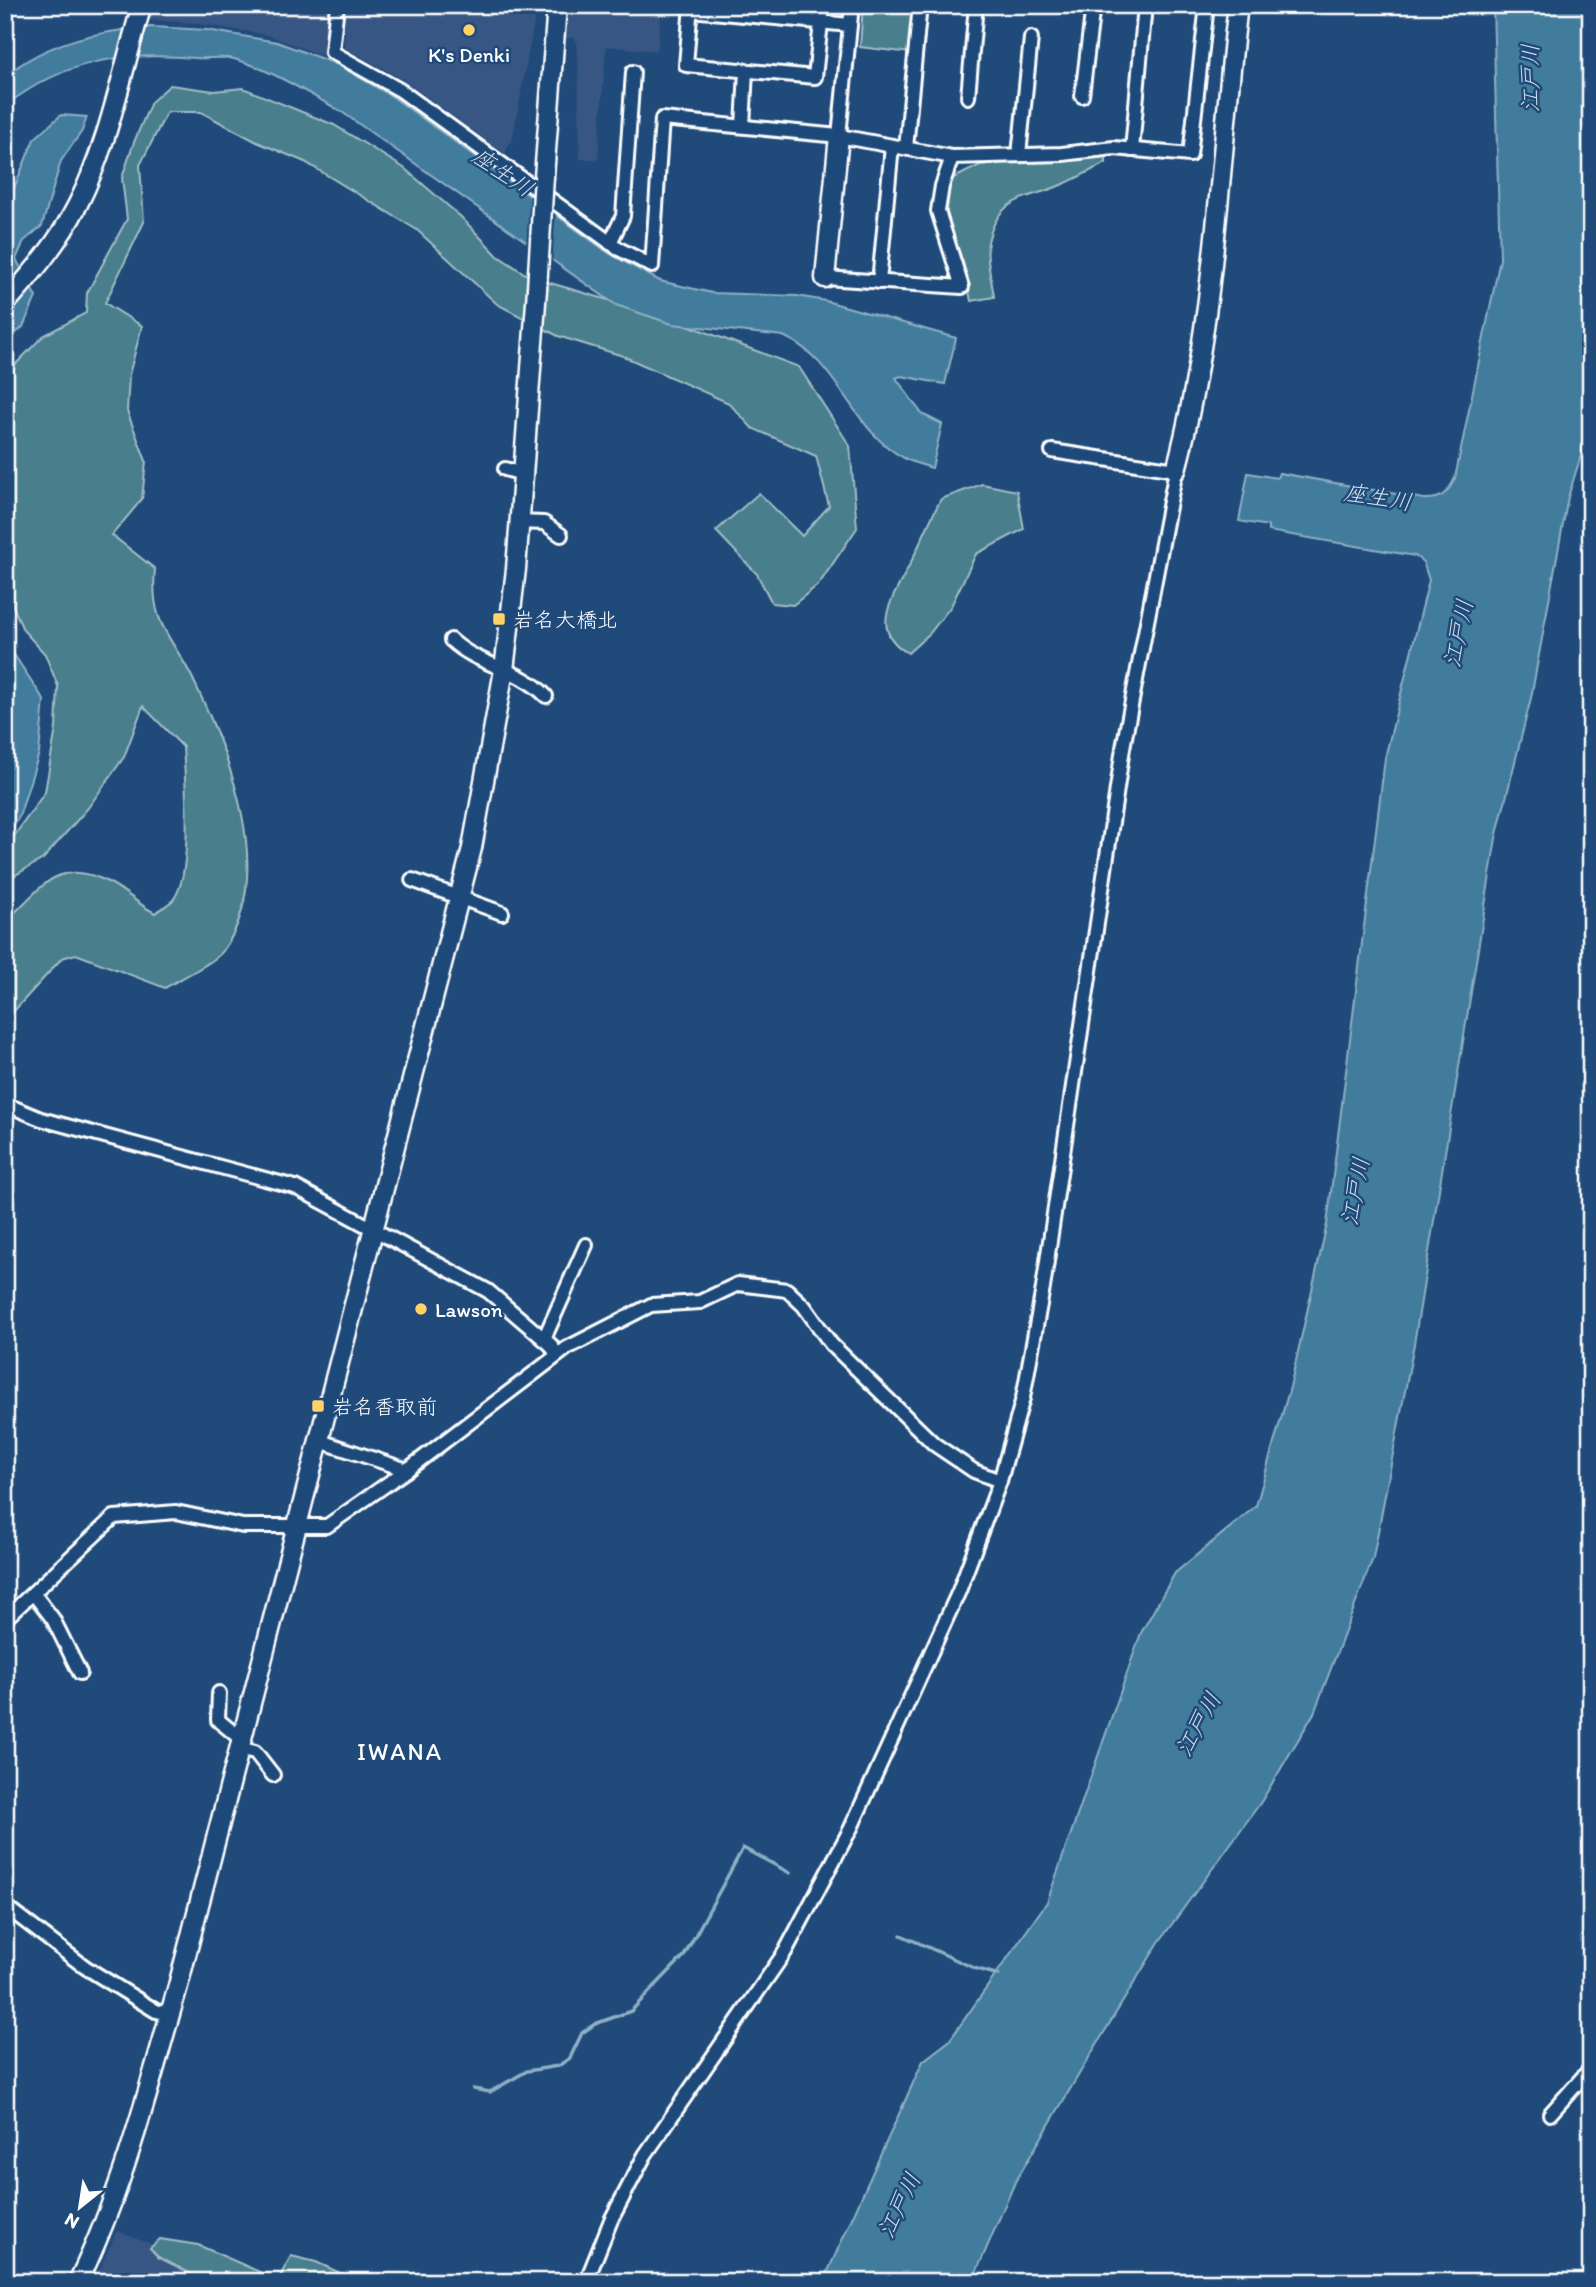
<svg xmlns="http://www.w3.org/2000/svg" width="1596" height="2287" font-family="Itim,'Klee One',sans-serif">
  <rect width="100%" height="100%" fill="#1f4a7a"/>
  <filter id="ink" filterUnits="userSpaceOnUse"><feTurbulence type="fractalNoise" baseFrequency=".0143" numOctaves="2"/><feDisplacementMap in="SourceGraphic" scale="14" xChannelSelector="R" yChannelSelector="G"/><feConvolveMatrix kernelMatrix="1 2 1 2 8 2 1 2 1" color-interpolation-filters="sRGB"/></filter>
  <g filter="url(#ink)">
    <g fill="#375784">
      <polygon points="153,5 331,5 326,57 268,35 195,23 149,20"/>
      <polygon points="346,5 542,5 536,11 512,142 509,143 505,154 405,81 344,47"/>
      <polygon points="570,5 662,5 657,51 606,46 598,159 580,159 578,54 575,37 566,39"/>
      <polygon points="117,2231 161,2248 243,2282 94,2282"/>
    </g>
    <g fill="#487e8c" stroke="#a4bec6" stroke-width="2">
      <polygon points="863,5 916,5 911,53 860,47"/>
      <path d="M170,85L214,91L243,88L334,125L404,168L461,217L498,256L530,277L666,317L799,367L850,446L857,528L819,584L793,605L772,603L757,574L716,531L759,493L802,536L829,506L816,456L752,428L729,403L623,356L558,336L497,304L417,230L305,162L257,142L201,112H167L140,165L144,222L105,303L142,326L129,375L127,411L146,461L142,499L112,535L155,569C150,624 169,632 192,677C228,752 278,873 223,951C214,963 179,979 165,988L76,954L62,958L5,1021V922C41,889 57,855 110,883C126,891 137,904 155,913C160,909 168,905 173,900C194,874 185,780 183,747L143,706L124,757L88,808L43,859L5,881V849L45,792L56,728L58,686L45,654L23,630L6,589L5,465L12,368L43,336L86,313L87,293L127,219L122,178L134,142L151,102Z"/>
      <path d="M1106,154V163C1091,170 1076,179 1061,185C1028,200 999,194 988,242C985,258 992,281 994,297L971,301L963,262L946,222L950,180L980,165Z"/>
      <path d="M982,484L1017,491L1024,529L976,554L951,606L930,633L908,653C867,630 894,597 908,568C920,545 929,521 941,499Z"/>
      <polygon points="160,2239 198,2245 278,2280 291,2256 316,2262 360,2282 207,2282 158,2257 150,2248"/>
    </g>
    <g fill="#437b9d" stroke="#8eb0c4" stroke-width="2">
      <path d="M1493,5H1591V408L1584,446L1568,497L1531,698L1496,838L1414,1344L1373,1558L1314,1713L1261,1802L1159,1942L1094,2049L1015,2182L972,2282H823L923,2061L949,2041L1047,1902L1141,1633L1175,1573L1256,1506L1290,1387L1327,1224L1385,758L1429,580L1423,562L1415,556L1268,531V526L1239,521L1248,473L1277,478L1279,473L1424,499C1441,500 1448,493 1455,478L1500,259Z"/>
      <path d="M152,27L207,30L277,42L336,64L393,97L610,254L660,281L712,293L797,296L826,301L956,338L945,384L901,376L896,378L922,414L942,424L932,468C923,465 914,463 906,459C852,433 839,360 783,336L672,324L616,305L339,110C305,92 272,70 234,59C222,56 208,59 196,58C121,52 66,59 5,106V76C48,41 98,31 152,27Z"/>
      <polygon points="61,115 87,117 82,131 61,161 42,226 24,241 16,259 36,297 23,327 5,343 5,210 34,139"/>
      <polygon points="5,641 44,700 39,753 19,817 5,839"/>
    </g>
    <polygon fill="#1f4a7a" points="530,193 556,211 552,265 526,246"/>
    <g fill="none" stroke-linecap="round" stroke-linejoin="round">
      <g stroke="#8eb0c4" stroke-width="3.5">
        <polyline points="901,1935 974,1968 999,1975"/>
        <polyline points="473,2089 490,2092 527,2071 558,2066 570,2058 582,2033 595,2024 631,2011 684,1956 743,1848 790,1873"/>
      </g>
      <g stroke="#fff" stroke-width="18">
        <g id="street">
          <polyline points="337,5 332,52 400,90 619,249 652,266 662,119 839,136 952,157 1062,154 1114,148 1190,155 1207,5"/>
          <polyline points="691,5 686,65 815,77 823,5"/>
          <polyline points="691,10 850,25"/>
          <polyline points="1082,96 1093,5"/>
          <polyline points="968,97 976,5"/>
          <polyline points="743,126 746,71"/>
          <polyline points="839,136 852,5"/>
          <polyline points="906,148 920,5"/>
          <polyline points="1132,150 1145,5"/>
          <polyline points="1019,155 1031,38"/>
          <polyline points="610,243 623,216 633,72"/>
          <polyline points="825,278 962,287 938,211 942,186 952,157"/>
          <polyline points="879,282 892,146"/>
          <polyline points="505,469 523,474"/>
          <polyline points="519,522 544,523 561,535"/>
          <path d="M451,640C480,667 520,668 546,696"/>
          <polyline points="412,880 502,913"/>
          <polyline points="5,1104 41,1119 295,1187 488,1291 551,1345 557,1355"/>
          <polyline points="544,1339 586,1245"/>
          <polyline points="320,1441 407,1470"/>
          <polyline points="33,1593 53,1619 80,1673"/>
          <polyline points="5,1619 114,1517 176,1512 243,1526 327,1526 407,1470 567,1348 651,1305 700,1302 738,1284 787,1290 804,1306 831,1344 934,1444 974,1471 1000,1481"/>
          <polyline points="219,1693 218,1720 241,1739"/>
          <polyline points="239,1748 255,1752 273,1775"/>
          <polyline points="5,1906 85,1967 156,2011 170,2014"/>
          <polyline points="1550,2114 1591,2068"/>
          <polyline points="586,2282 611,2220 645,2155 785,1952 851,1828 959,1591 1000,1481 1023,1398 1043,1288 1123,748 1176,470 1052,451"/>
        </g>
      </g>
      <g stroke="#fff" stroke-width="23">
        <g id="secondary">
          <polyline points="544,177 557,5"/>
          <polyline points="825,278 839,136"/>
          <path d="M5,304C33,272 59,242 78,204C109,143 122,71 142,5"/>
          <path d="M1176,470C1216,319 1219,160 1238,5"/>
          <path d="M78,2282C124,2187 149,2087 178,1986L472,848L504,670L516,569L537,289"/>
        </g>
      </g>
      <use href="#street" stroke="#1f4a7a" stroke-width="12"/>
      <use href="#secondary" stroke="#1f4a7a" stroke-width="18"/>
      <g stroke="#fff" stroke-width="23" stroke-linecap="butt">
        <polyline id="secondary-bridge" points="537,289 544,177"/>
      </g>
      <use href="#secondary-bridge" stroke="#1f4a7a" stroke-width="18"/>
    </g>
  </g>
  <g fill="#ffd166" stroke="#1f4a7a" stroke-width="2.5">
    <circle cx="469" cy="30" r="7"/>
    <rect x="492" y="612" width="14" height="14" rx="3.5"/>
    <circle cx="421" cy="1309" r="7"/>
    <rect x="311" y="1399" width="14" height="14" rx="3.5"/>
  </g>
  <g text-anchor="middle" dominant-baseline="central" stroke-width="5" stroke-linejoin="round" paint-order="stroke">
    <g font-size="21" fill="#fff" stroke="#1f4a7a" text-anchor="start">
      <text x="469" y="54" text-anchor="middle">K's Denki</text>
      <text x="513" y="619">岩名大橋北</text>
      <text x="435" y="1309">Lawson</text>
      <text x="332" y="1406">岩名香取前</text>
    </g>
    <g font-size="23" font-style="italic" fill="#d0dee6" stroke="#1f4a7a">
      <text transform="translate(1530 78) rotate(-90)">江戸川</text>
      <text transform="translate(503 172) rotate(34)">座生川</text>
      <text transform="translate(1378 497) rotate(9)">座生川</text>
      <text transform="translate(1458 633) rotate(-78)">江戸川</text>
      <text transform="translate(1355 1191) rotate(-79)">江戸川</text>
      <text transform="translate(1198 1724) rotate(-61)">江戸川</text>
      <text transform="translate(899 2205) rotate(-64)">江戸川</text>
    </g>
    <g font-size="24" letter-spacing="2" fill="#fff" stroke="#1f4a7a">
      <text x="400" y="1751">IWANA</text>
    </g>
  </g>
  <rect width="1596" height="2287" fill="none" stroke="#1f4a7a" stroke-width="28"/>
  <rect x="14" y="14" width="1568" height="2259" fill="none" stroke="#fff" stroke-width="2.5" filter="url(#ink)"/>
  <g transform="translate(80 2207) rotate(210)" stroke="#1f4a7a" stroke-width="5" paint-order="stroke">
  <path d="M0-5L12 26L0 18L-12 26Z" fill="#ffffff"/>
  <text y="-10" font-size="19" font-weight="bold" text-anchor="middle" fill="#ffffff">N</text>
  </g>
</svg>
